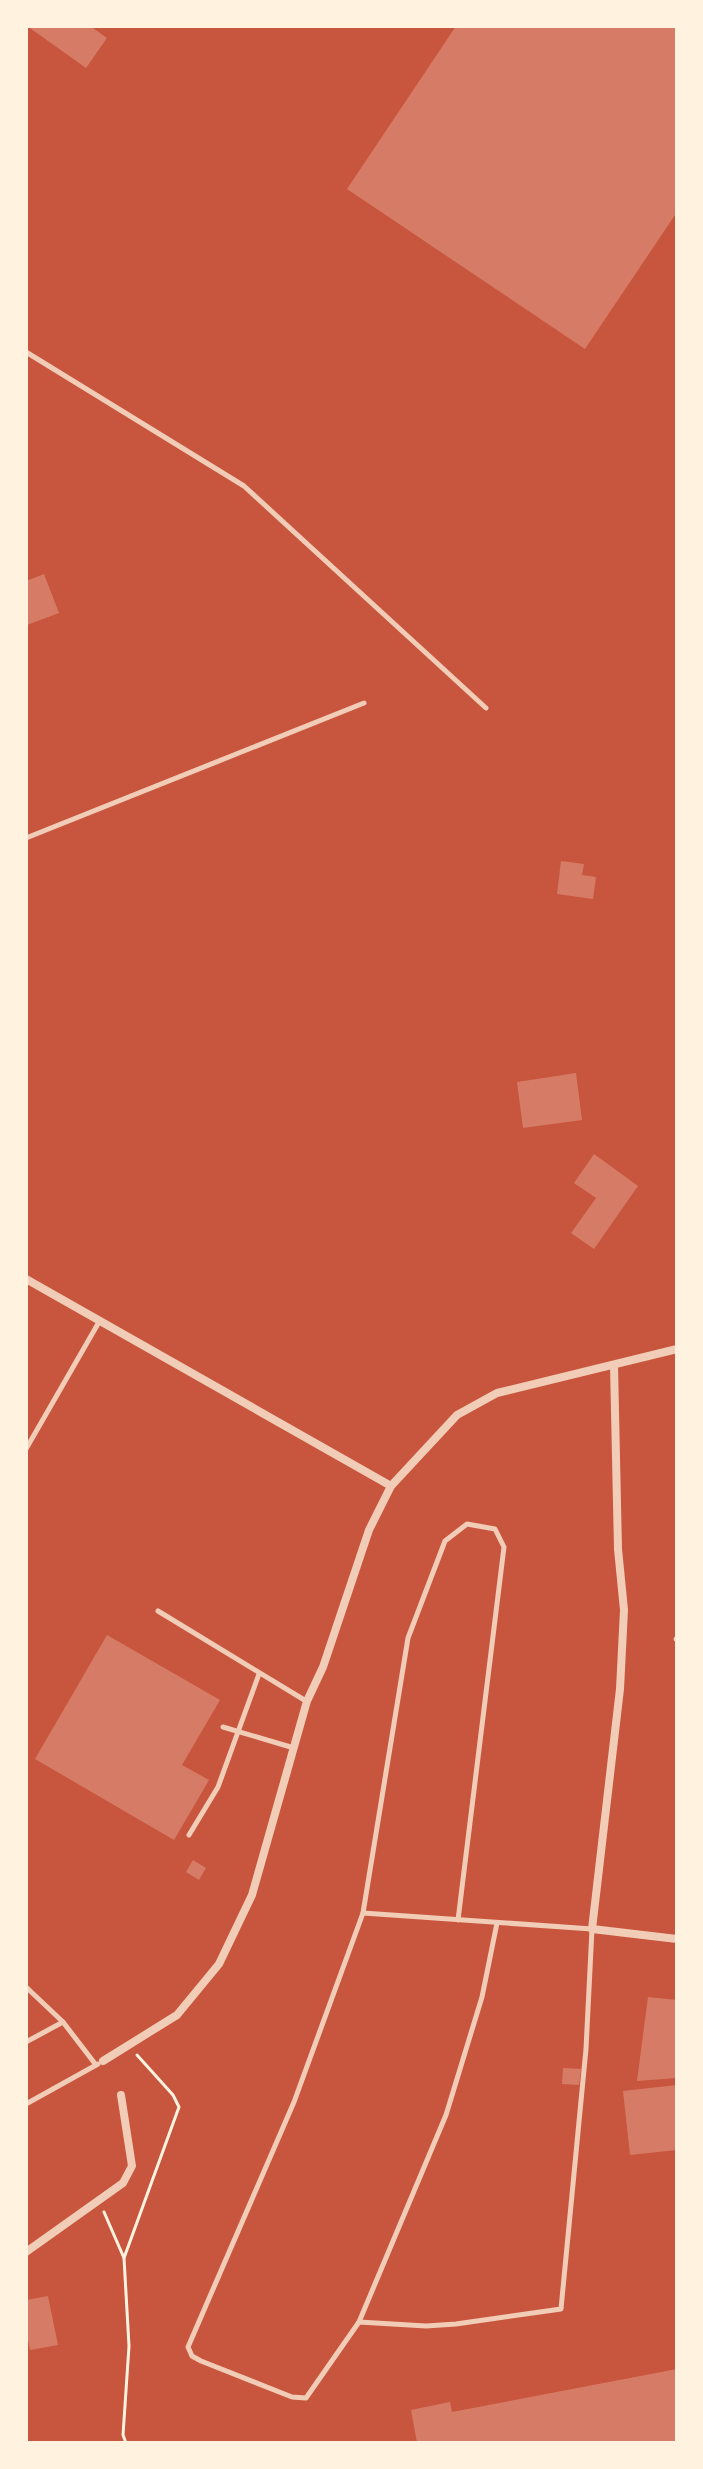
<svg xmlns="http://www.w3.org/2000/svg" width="703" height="2469" font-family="'Libre Baskerville',serif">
  <rect width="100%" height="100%" fill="#c8553d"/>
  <g fill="#d67c66">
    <polygon points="27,26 90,26 107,38 86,68"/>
    <polygon points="456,26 677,26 677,212 585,349 347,189"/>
    <polygon points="44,574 59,613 27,625 26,581"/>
    <polygon points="561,861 584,864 582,875 596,877 593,899 557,894"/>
    <polygon points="576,1073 582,1120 523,1128 517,1082"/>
    <polygon points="594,1154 638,1186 594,1249 571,1233 596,1198 574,1183"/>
    <polygon points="107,1635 220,1700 182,1765 209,1780 174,1840 35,1759"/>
    <polygon points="193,1860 206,1868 199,1880 186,1872"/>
    <polygon points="648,1997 677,2000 677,2078 637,2081"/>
    <polygon points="563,2068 581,2069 579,2085 562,2084"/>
    <polygon points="677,2085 677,2150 630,2155 623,2091"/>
    <polygon points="48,2296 58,2345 30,2350 26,2331 26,2300"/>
    <polygon points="677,2369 677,2443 417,2443 411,2410 450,2402 452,2412"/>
  </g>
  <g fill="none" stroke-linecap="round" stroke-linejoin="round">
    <g stroke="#fff3e0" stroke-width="3">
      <polyline points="104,2212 124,2258 129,2346 123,2435 126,2443"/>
      <polyline points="124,2258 179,2107 173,2095 137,2055"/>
    </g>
    <g stroke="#f1ccb7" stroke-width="5">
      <polyline points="26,352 244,486 486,708"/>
      <polyline points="26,838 364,703"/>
      <polyline points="26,1449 99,1322"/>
      <polyline points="158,1611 306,1701"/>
      <polyline points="676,1639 677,1639"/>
      <polyline points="223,1727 294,1748"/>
      <polyline points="189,1835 218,1787 259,1674"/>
      <polygon points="363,1913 592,1929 586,2049 561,2309 456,2324 426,2326 359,2322 306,2398 292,2397 201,2361 192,2356 188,2347 294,2102"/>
      <polyline points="363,1913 408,1638 445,1541 467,1524 495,1529 504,1547 458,1920"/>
      <polyline points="26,1987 63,2022"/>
      <polyline points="26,2042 63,2022 96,2065"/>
      <polyline points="26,2104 98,2064"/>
      <polyline points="359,2322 446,2115 482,1997 497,1923"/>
    </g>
    <g stroke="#f1ccb7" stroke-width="8">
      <polyline points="26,1279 391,1486"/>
      <polyline points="614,1365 618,1549 624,1610 620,1689 592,1929 677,1939"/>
      <polyline points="103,2061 177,2015 219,1964 252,1895 307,1701 323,1667 369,1530 391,1486 457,1415 497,1393 677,1349"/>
      <polyline points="26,2252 123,2183 132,2166 121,2095"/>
    </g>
  </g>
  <rect width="703" height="2469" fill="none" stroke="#fff3e0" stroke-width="56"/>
</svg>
